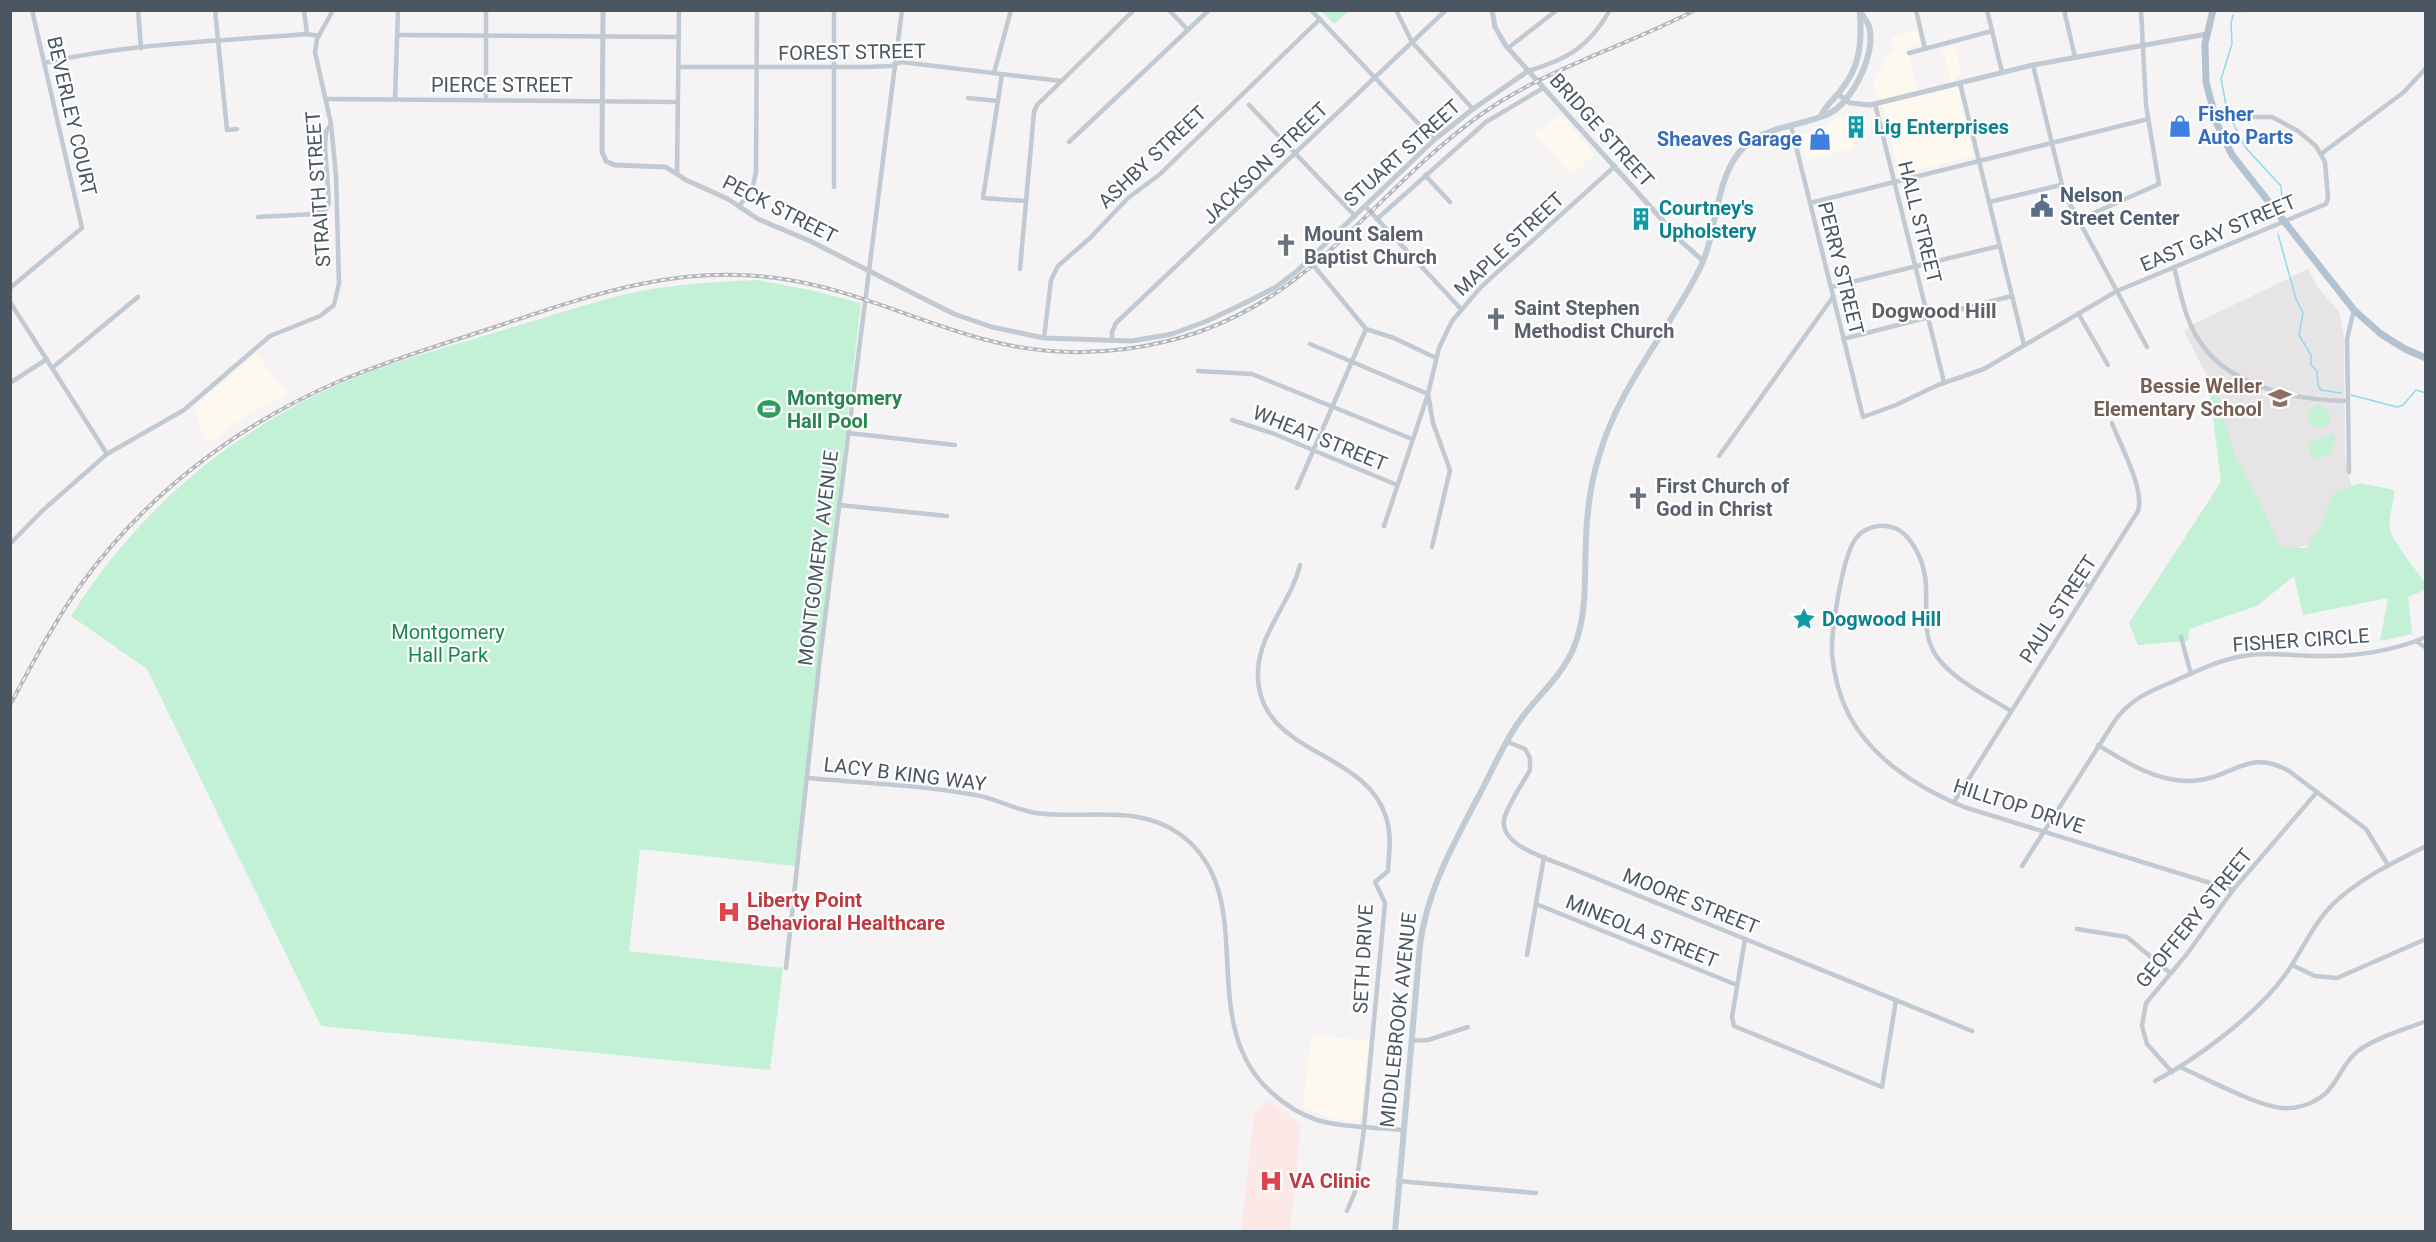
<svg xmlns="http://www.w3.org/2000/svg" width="2436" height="1242" font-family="Roboto,sans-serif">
  <rect width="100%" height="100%" fill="#f5f3f3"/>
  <g fill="#fdf9ef">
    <polygon points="1917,30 1920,43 1907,47 1919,96 1952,88 1942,48 1955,45 1962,75 1955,77 1974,156 1899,174 1880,95 1876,96 1873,82 1890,51 1894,49 1891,37"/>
    <polygon points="1560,115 1595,154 1572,175 1533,134"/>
    <polygon points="1846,115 1855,148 1806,160 1800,135 1819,129 1839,117"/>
    <polygon points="256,354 287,393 249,414 206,444 194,408"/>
    <polygon points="1311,1036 1369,1040 1361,1114 1357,1120 1351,1121 1331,1118 1303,1108"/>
  </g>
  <polygon fill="#e6e4e5" points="2308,269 2317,286 2339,312 2344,336 2345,457 2361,530 2274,554 2233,458 2210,382 2184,331 2196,323"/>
  <polygon fill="#fce8e6" points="1268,1101 1301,1124 1290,1231 1241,1231 1254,1114"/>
  <g fill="#c3f1d5">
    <polygon points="1321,11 1349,11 1334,24"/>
    <path d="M757,280L810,290L861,303L795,866L640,849L629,951L783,968L770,1070L321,1026L147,669L71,616C142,502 249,416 375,370C416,355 459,344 500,331C545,318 590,302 635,292C675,284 716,282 757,280Z"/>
    <path d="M2214,382L2236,459L2257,496L2280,547L2306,548L2322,524L2333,494L2360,483L2394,490C2395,504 2386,518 2391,532C2394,543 2418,572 2425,583V590L2408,597L2412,634L2380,641L2388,598L2303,615L2294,576L2257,606L2189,629L2188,641L2138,645L2129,623L2221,482L2209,385Z"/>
    <circle cx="2319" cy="417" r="11"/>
    <polygon points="2335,433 2331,453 2313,460 2308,447 2311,442"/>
  </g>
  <polygon fill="#90daee" points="767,399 775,401 772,419 764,418"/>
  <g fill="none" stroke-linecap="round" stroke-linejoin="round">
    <g stroke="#90daee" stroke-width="1.5">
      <polyline points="2233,15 2231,23 2232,44 2221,79 2227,110 2245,147 2281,186 2282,201"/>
      <polyline points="2278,234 2296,299 2303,313 2299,335 2311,355 2311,365 2317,371 2318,385 2321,390 2341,393"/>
      <polyline points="2351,395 2397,407 2403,405 2416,390 2426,393"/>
    </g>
    <g stroke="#c1cad2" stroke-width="4.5">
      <polyline points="138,10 141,48"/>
      <polyline points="215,10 227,130 237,129"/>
      <polyline points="304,10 307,34"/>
      <polyline points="1169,10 1188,30"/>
      <polyline points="1311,10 1434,140"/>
      <polyline points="1396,10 1412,42 1473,109"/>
      <polyline points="1916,10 1925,49"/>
      <polyline points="1987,10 2002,72"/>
      <polyline points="2064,10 2075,57"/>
      <polyline points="2229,10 2246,10"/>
      <polyline points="397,35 679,37"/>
      <polyline points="1508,48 1557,10"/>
      <polyline points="1909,53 1992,31"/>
      <path d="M44,63C130,43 220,41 307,34L319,36"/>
      <polyline points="2033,65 2064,193 2147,347"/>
      <polyline points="678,67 866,67 891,66 901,62 1061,81"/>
      <path d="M1528,71C1568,59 1589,47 1610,10"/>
      <polyline points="994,73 1011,10"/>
      <polyline points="1002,74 983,198 1026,201"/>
      <polyline points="1960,83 2024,345"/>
      <polyline points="968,98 998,101"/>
      <polyline points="326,99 678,102"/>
      <polyline points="395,99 398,10"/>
      <polyline points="486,99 486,10"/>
      <polyline points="1875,104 1944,382"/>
      <polyline points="1249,105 1355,216"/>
      <polyline points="1791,126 1863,417 1896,405 1938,385 1984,369 2117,291 2326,204 2328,198 2325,162 2316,146 2298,131 2272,117 2251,117"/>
      <polyline points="1069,142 1209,10"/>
      <polyline points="2321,154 2404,92 2426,68"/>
      <polyline points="677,174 679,10"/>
      <polyline points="1425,175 1450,202"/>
      <polyline points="834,187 834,10"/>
      <polyline points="1989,202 2061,185"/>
      <polyline points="1810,203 2148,119"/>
      <polyline points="1365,206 1461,309"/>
      <polyline points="739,207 753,186 756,172 757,10"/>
      <polyline points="258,217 314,214 326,209 329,203 325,146 326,132 331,124"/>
      <polyline points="1377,219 1486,122 1543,88"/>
      <polyline points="2078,220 2159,184 2146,105 2141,10"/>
      <polyline points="1309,260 1366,329 1394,338 1436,358"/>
      <path d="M2174,267C2180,290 2184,316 2197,337C2226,387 2294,400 2348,401L2347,339L2354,310"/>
      <polyline points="1020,269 1034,112 1037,105 1134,10"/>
      <polyline points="1831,287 1999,246"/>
      <polyline points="10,288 82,228 32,10"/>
      <polyline points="10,302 107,454"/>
      <polyline points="2078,313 2108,365"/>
      <polyline points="1044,338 1051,280 1058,266 1090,238 1128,198 1159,175 1320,19"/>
      <polyline points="1843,339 2012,296"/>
      <polyline points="1112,341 1112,332 1116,323 1446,10"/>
      <polyline points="1310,344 1428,394 1433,423 1450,470 1432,547"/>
      <polyline points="52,368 138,297"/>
      <polyline points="1198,371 1252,374 1412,439"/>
      <polyline points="10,383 47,359"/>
      <polyline points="2348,401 2349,472"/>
      <polyline points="1232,420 1272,433 1397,485"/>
      <polyline points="848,433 955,445"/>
      <polyline points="1719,456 1833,297"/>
      <polyline points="1297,488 1366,329"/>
      <polyline points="839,505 947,516"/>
      <polyline points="1384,526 1428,394 1439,348 1452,321 1481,287 1615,166"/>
      <polyline points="10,544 42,511 107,454 184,410 270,336 320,316 334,305 339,283 336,176 331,124 315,52 317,39 333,10"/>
      <path d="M1300,565C1291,602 1260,632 1258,670C1254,755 1365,748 1386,817C1392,835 1389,853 1388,871L1375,882L1385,903L1363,1137L1355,1192L1347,1211"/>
      <polyline points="2076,576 2090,588"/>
      <polyline points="2181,637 2191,674"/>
      <polyline points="2416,641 2426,648"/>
      <path d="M2011,711C1986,695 1951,679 1935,654C1915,620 1938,587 1915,548C1911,541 1905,533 1897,529C1881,522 1861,527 1853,543C1842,563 1831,630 1832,654C1834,675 1839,696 1849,715C1872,759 1919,788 1964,807L2233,890"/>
      <path d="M1508,742L1525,749L1530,758V770C1523,783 1506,807 1504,820C1500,846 1549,859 1568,867L1972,1031"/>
      <path d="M2098,745C2127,763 2157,782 2192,781C2232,779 2248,747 2289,771L2366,829L2388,865"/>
      <path d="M808,778C863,783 920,785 975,795C996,798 1015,810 1036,813C1085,820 1138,803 1181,835C1263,896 1192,1021 1271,1092C1284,1104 1299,1114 1317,1120C1345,1128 1374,1127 1402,1130"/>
      <path d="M1954,802L2138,511C2145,489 2120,445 2112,423"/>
      <path d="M2022,866L2116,719C2131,699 2150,691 2172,682C2197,671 2222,658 2250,655C2272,652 2295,656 2318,656C2353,657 2394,651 2426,637"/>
      <polyline points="1536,904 1737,985"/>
      <polyline points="2077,929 2127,937 2170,973"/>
      <polyline points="1745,939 1732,1017 1734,1026 1882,1087 1896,1000"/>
      <polyline points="1527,955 1544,857"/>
      <polyline points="2292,965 2315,976 2337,978 2426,939"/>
      <polyline points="786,968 819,666 902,10"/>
      <polyline points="1411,1041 1428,1040 1468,1027"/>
      <path d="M2180,1067C2205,1078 2257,1106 2282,1108C2297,1109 2313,1104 2325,1094C2339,1081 2343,1062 2358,1051C2377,1037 2404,1030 2426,1021"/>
      <polyline points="2172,1072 2147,1044 2142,1026 2146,1003 2187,954 2233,890 2317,792"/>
      <path d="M2155,1081C2197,1059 2257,1014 2285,975C2302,952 2312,925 2333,904C2360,878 2393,863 2426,846"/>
      <polyline points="1398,1181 1536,1193"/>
    </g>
    <g stroke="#c1cad2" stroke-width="5">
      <polyline points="603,10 602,152 606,161 614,165 666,167 686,180 728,199 758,219 810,241 954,314 992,327 1044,338 1132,341 1172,334 1207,321 1249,301 1276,287 1297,271 1434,140 1473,109 1528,71"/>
      <polyline points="1492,10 1495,27 1506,46 1682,242 1703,261"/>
      <polyline points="1838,94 1850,103 1870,105 2033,65 2207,34"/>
    </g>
    <g stroke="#c1cbd6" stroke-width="6">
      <path d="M1821,116C1825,106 1835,98 1841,90C1860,67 1862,42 1860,14"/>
      <path d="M1395,1232L1420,945C1427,891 1452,847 1477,799C1490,775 1501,749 1516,726C1534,698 1561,679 1574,647C1588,613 1584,575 1586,539C1587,510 1591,480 1600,453C1620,385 1668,332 1699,270C1714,241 1714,206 1726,176C1746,123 1787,132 1828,114C1852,104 1879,49 1868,24C1866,20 1862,15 1859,10"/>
    </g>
    <polyline stroke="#b3c2d1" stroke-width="7" points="2213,10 2205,44 2206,82 2217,124 2232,155 2354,310 2381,334 2405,349 2426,358"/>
    <g stroke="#b5b8bd" stroke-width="4">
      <path id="rail" d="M10,705C32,664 53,624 80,586C145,495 237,425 340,381C394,358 451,342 507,323C597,293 679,265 776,278C848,287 913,320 983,339C1044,356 1107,356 1168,341C1312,306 1371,192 1483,113C1549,67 1625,47 1695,10"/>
    </g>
    <use href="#rail" stroke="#fff" stroke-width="1.5" stroke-dasharray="4.5" stroke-linecap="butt"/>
  </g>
  <defs>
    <g id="shop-bare" transform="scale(1.8)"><path d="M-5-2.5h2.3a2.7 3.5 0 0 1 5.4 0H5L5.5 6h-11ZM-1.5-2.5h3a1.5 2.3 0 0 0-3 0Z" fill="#3f7fe0" stroke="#fff" stroke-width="2.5" paint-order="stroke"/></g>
    <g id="building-bare" transform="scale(1.8)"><path d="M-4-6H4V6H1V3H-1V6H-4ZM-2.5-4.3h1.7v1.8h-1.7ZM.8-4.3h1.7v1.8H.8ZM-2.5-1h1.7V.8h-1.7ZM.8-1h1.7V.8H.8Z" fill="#0f9aa8" stroke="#fff" stroke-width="2.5" paint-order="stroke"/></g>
    <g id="civic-bare" transform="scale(1.8)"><path d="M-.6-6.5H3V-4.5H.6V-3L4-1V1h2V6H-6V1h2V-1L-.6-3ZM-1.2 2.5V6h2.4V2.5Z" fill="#5c6f8a" stroke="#fff" stroke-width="2.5" paint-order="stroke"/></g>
    <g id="church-bare" transform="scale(1.8)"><path d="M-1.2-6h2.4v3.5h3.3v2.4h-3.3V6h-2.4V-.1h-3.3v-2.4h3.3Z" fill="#6b7280" stroke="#fff" stroke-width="2.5" paint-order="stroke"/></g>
    <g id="school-bare" transform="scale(1.8)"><path d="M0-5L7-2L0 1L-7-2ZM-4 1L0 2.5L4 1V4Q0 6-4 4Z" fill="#8d6e63" stroke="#fff" stroke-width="2.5" paint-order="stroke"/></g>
    <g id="stadium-bare" transform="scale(1.8)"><path d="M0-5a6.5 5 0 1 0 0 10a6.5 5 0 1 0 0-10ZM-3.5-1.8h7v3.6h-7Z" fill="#2e9e5b" stroke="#fff" stroke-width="2.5" paint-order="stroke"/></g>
    <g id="sight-bare" transform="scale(1.8)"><path d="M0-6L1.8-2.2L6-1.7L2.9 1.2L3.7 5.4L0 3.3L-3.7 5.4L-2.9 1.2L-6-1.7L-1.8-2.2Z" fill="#0f9aa8" stroke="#fff" stroke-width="2.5" paint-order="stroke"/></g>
    <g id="hospital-bare" transform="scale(1.8)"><path d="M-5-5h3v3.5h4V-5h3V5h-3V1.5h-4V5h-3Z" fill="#e0444e" stroke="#fff" stroke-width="2.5" paint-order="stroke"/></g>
  </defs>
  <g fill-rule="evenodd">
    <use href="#shop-bare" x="2180" y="126"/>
    <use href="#building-bare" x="1856" y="127"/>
    <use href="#shop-bare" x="1820" y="139"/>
    <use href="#civic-bare" x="2042" y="206"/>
    <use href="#building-bare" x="1641" y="219"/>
    <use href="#church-bare" x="1286" y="245"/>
    <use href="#church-bare" x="1496" y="319"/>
    <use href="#school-bare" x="2280" y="398"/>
    <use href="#stadium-bare" x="769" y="409"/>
    <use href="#church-bare" x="1638" y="498"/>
    <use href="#sight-bare" x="1804" y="619"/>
    <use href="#hospital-bare" x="729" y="912"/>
    <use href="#hospital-bare" x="1271" y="1181"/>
  </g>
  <g text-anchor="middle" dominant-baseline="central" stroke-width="4.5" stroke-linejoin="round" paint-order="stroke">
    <g font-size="20" fill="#4a5661" stroke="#fff">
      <text transform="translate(852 52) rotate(-1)">FOREST STREET</text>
      <text x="502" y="85">PIERCE STREET</text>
      <text transform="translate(72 116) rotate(77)">BEVERLEY COURT</text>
      <text transform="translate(1602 130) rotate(48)">BRIDGE STREET</text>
      <text transform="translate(1402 153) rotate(-42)">STUART STREET</text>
      <text transform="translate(1152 157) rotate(-43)">ASHBY STREET</text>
      <text transform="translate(1265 163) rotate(-44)">JACKSON STREET</text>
      <text transform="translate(318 189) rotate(-94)">STRAITH STREET</text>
      <text transform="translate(780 209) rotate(27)">PECK STREET</text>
      <text transform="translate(1920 222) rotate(76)">HALL STREET</text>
      <text transform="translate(2218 233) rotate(-23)">EAST GAY STREET</text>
      <text transform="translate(1509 244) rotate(-43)">MAPLE STREET</text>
      <text transform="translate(1841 268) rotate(76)">PERRY STREET</text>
      <text transform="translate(1320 438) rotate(22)">WHEAT STREET</text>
      <text transform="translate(818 558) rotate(-83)">MONTGOMERY AVENUE</text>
      <text transform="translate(2058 609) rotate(-57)">PAUL STREET</text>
      <text transform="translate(2301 640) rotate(-4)">FISHER CIRCLE</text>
      <text transform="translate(905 774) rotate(7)">LACY B KING WAY</text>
      <text transform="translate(2019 806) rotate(18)">HILLTOP DRIVE</text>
      <text transform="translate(1691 901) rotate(22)">MOORE STREET</text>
      <text transform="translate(2194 918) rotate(-51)">GEOFFERY STREET</text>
      <text transform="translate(1642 931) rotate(22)">MINEOLA STREET</text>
      <text transform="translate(1363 959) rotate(-87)">SETH DRIVE</text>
      <text transform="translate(1398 1020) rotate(-84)">MIDDLEBROOK AVENUE</text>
    </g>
    <g font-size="20" font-weight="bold" fill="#366cbe" stroke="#fff" text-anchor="start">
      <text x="2198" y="114">Fisher<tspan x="2198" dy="23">Auto Parts</tspan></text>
      <text x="1802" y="139" text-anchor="end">Sheaves Garage</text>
    </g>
    <g font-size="20" font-weight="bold" fill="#0d838f" stroke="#fff" text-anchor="start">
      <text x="1874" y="127">Lig Enterprises</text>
      <text x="1659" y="208">Courtney's<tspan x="1659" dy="23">Upholstery</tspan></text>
      <text x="1822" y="619">Dogwood Hill</text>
    </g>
    <g font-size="20" font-weight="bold" fill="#4e5e75" stroke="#fff" text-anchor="start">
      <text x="2060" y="195">Nelson<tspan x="2060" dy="23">Street Center</tspan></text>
    </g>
    <g font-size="20" font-weight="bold" fill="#5b616d" stroke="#fff" text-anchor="start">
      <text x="1304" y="234">Mount Salem<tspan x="1304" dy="23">Baptist Church</tspan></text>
      <text x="1514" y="308">Saint Stephen<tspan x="1514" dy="23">Methodist Church</tspan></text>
      <text x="1656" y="486">First Church of<tspan x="1656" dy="23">God in Christ</tspan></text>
    </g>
    <g font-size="20" font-weight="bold" fill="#785e54" stroke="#fff" text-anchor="end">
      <text x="2262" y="386">Bessie Weller<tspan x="2262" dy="23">Elementary School</tspan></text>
    </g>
    <g font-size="20" font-weight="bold" fill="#27864d" stroke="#fff" text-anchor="start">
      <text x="787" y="398">Montgomery<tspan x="787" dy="23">Hall Pool</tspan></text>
    </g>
    <g font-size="20" fill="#17864f" stroke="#fff">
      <text x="448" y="632">Montgomery<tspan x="448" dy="23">Hall Park</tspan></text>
    </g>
    <g font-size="20" font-weight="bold" fill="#be3a42" stroke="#fff" text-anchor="start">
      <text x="747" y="900">Liberty Point<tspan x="747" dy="23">Behavioral Healthcare</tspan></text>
      <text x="1289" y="1181">VA Clinic</text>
    </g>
    <g font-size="21" font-weight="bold" fill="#5f6368" stroke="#fff">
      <text x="1934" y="311">Dogwood Hill</text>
    </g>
  </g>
  <rect width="2436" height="1242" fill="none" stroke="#4a5661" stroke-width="24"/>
</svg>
